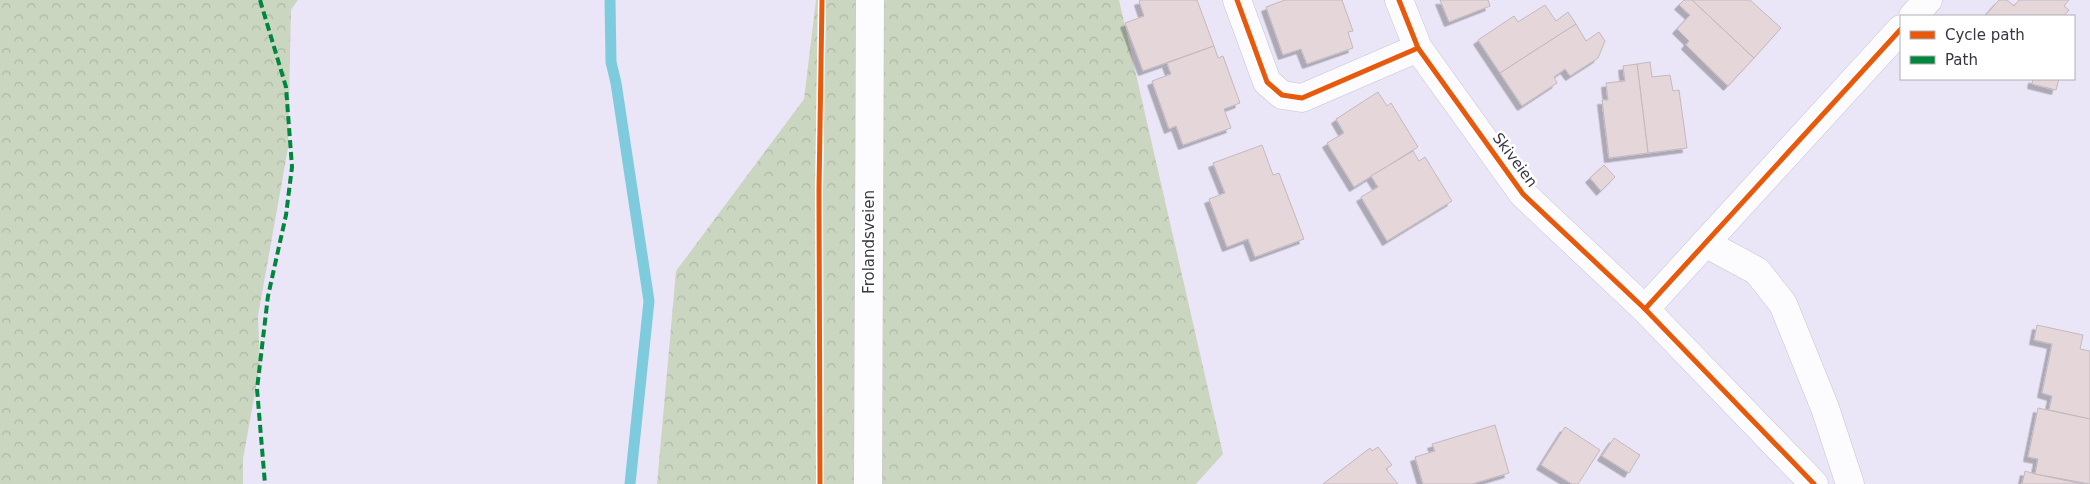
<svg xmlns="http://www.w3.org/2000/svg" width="2090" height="484" font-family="'DejaVu Sans',sans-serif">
  <defs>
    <pattern id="forest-crowns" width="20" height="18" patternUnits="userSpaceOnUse" patternTransform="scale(1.25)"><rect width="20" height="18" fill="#cbd6c1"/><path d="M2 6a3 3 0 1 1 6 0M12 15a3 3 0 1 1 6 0" fill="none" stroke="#afb8a7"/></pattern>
    <filter id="shadow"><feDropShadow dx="-4.5" dy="4.5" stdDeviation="0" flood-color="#0004"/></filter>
  </defs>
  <rect width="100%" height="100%" fill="#ebe6f7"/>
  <g fill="url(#forest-crowns)">
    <polygon points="0,0 298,0 291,10 288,148 258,316 260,365 243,459 243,484 0,484"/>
    <polygon points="816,0 1119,0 1223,454 1196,484 657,484 676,271 804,99"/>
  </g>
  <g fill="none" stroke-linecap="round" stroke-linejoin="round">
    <polyline stroke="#7ecbde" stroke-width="11" points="610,0 611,62 616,83 649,301 630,484"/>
  </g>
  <g fill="#e5d6d9" stroke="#c2b9bf" filter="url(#shadow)">
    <polygon points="1141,0 1197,0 1214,46 1143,71 1125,23 1144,16 1139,1"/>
    <polygon points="1285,0 1342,0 1353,31 1348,32 1353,48 1307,64 1301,49 1283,55 1266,7"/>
    <polygon points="1440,0 1488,0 1490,6 1449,22"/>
    <polygon points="1684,0 1692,0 1754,58 1728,86 1686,45 1689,41 1677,29 1690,15 1679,5"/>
    <polygon points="1692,0 1750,0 1781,28 1754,58"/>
    <polygon points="1999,0 2007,0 2014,6 2019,0 2069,0 2064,6 2069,10 2064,16 1985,16"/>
    <polygon points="1545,5 1556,21 1568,12 1576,24 1500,73 1478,40 1514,16 1518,22"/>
    <polygon points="1576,24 1586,41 1599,32 1605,41 1598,58 1570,76 1565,69 1554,77 1557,83 1522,106 1500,73"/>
    <polygon points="1214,46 1218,58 1223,56 1240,103 1224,109 1231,128 1183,145 1176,126 1169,129 1152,81 1171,74 1167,63"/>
    <polygon points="1650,62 1652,77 1670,75 1673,91 1679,90 1687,148 1648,153 1637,64"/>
    <polygon points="1637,64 1648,153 1609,158 1602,100 1608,100 1606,83 1625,81 1623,66"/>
    <polygon points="2033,79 2059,79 2056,90 2032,84"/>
    <polygon points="1378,92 1387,106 1391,103 1418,147 1354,187 1327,143 1344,133 1336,119"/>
    <polygon points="1262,145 1273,175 1279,173 1304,239 1255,257 1248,239 1227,247 1209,199 1225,193 1213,163"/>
    <polygon points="1413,151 1419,161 1425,157 1452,201 1387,241 1361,197 1378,187 1371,176"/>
    <polygon points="1604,165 1615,177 1601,191 1590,178"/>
    <polygon points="2037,325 2083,335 2080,349 2090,351 2090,419 2049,410 2052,396 2042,393 2052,344 2034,340"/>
    <polygon points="2038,408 2090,419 2090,484 2035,474 2038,459 2028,457"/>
    <polygon points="1495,425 1509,473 1472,484 1423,484 1415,457 1435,451 1432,444"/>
    <polygon points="1565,427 1600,450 1578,484 1572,484 1541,465"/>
    <polygon points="1614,438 1640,455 1629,473 1602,456"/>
    <polygon points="1378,447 1392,465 1386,469 1398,484 1323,484 1370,448 1372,451"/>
    <polygon points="2025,471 2035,474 2083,484 2022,484"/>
  </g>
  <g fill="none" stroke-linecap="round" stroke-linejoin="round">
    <g stroke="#c8c4d2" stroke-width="29">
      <g id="minor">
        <polyline points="1237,0 1267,82 1282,95 1302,98 1418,48"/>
        <polyline points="1399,0 1418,48 1523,194 1645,309 1814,484"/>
        <polyline points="1913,16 1928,0"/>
        <polyline points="1705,243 1757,271 1783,304 1825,408 1850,484"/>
        <polyline points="1645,309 1901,29"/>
      </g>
    </g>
    <g stroke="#c8c4d2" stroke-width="29">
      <polyline id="primary" points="868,484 870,0"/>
    </g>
    <use href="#minor" stroke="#fcfbfe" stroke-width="28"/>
    <use href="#primary" stroke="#fcfbfe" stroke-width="28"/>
    <polyline stroke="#00873e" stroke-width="4" stroke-dasharray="8 4" stroke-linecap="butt" points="260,0 286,87 292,167 286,215 268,296 257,389 265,484"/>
    <g stroke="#fff" stroke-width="8">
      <g id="cycleway">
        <polyline points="1237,0 1267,82 1282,95 1302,98 1418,48"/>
        <polyline points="1399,0 1418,48 1523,194 1645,309 1814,484"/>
        <polyline points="1645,309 1901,29"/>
        <polyline points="820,484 819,190 822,0"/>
      </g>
    </g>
    <use href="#cycleway" stroke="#e8590c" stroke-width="5"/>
  </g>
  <g text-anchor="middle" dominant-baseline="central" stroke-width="5" stroke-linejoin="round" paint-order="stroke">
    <g font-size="15" fill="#393541" stroke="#fff">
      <text transform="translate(1515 160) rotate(53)">Skiveien</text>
      <text transform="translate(869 242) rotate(-90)">Frolandsveien</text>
    </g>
  </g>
  <rect x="1900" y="15" width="175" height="65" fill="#ffffff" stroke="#b0aeb3"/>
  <rect x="1910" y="31" width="25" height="8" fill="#e8590c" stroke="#b0aeb3"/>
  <text x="1945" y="40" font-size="15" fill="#393541">Cycle path</text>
  <rect x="1910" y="56" width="25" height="8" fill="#00873e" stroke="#b0aeb3"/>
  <text x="1945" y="65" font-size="15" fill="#393541">Path</text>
</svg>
